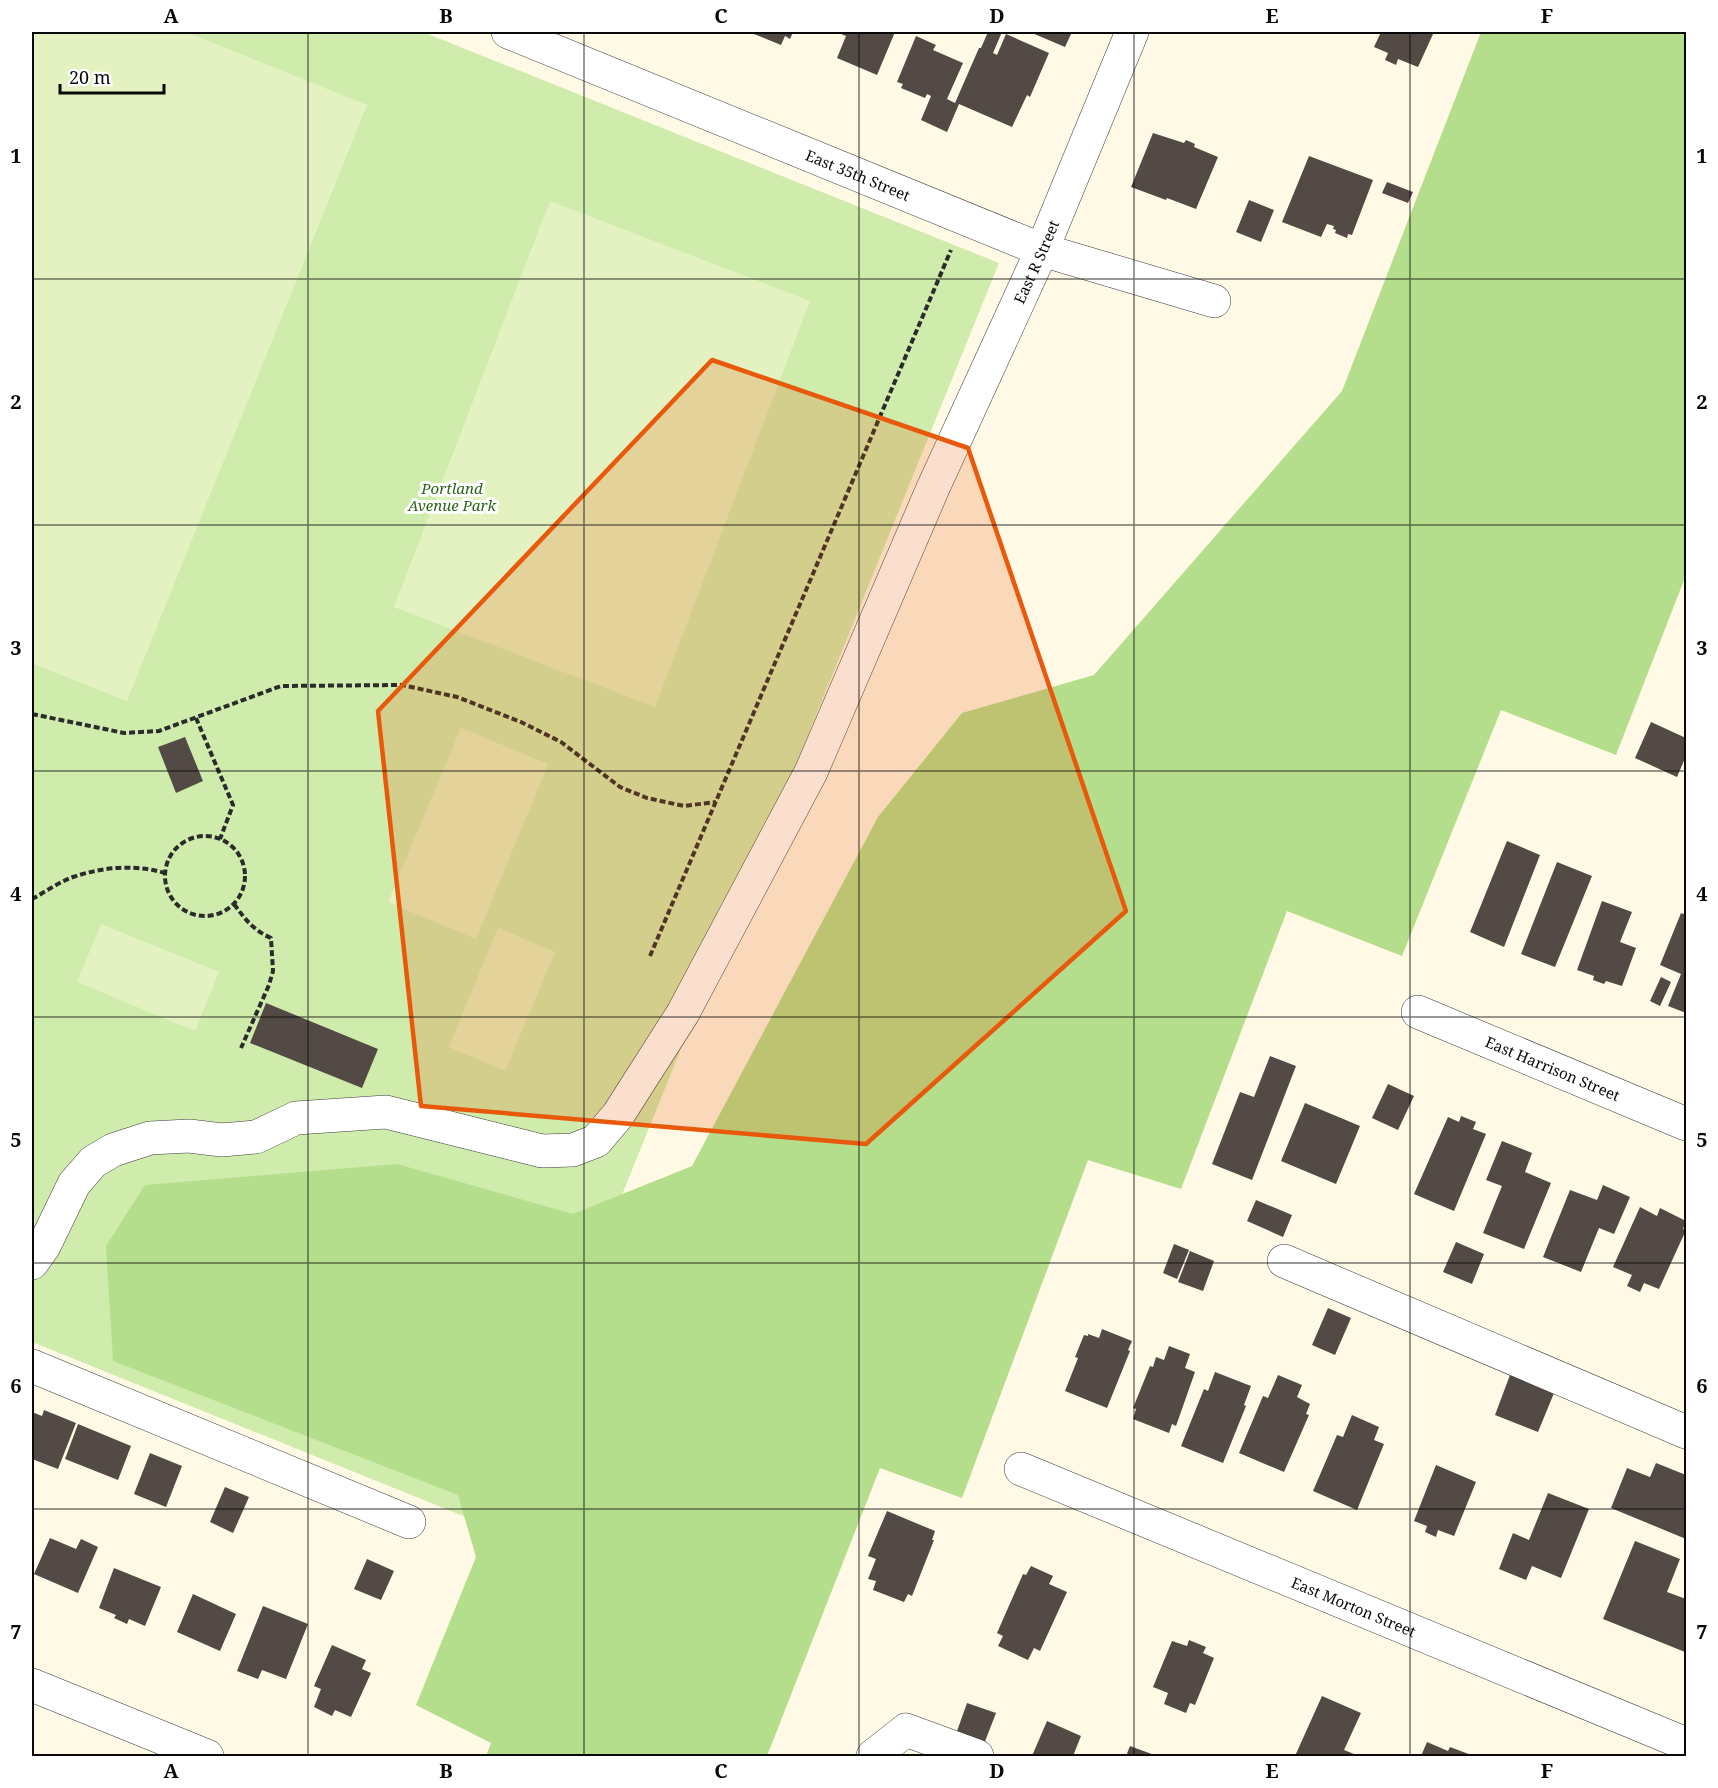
<svg xmlns="http://www.w3.org/2000/svg" width="1718" height="1788" font-family="'Noto Serif',serif">
  <rect width="100%" height="100%" fill="#fff9e6"/>
  <polygon fill="#d0ecad" points="32,32 423,32 999,263 488,1526 32,1342"/>
  <polygon fill="#b4de8b" points="1481,32 1686,32 1686,575 1616,755 1501,710 1402,956 1287,911 1181,1189 1088,1160 962,1498 880,1468 767,1756 486,1756 491,1743 416,1705 476,1557 458,1495 113,1361 106,1246 145,1185 397,1164 573,1214 692,1166 878,817 962,713 1094,675 1342,391"/>
  <g fill="#e3f2c0">
    <polygon points="32,32 186,32 367,105 127,701 32,663"/>
    <polygon points="550,201 810,301 655,707 394,607"/>
    <polygon points="461,728 548,764 476,939 388,902"/>
    <polygon points="101,924 219,972 195,1031 77,982"/>
    <polygon points="498,928 555,952 505,1071 449,1047"/>
  </g>
  <g fill="#534a45">
    <polygon points="749,32 793,32 790,39 785,36 781,45"/>
    <polygon points="836,32 895,32 877,75 837,58 846,36"/>
    <polygon points="988,32 1002,32 993,53 997,55 1006,34 1049,53 1030,97 1027,95 1012,127 959,104 947,132 921,120 931,96 927,94 925,98 901,88 903,84 897,82 916,36 936,45 933,50 963,63 947,99 955,103 979,48 981,48"/>
    <polygon points="1033,32 1072,32 1065,47 1032,33"/>
    <polygon points="1381,32 1434,32 1418,67 1398,59 1396,65 1385,60 1388,53 1374,47"/>
    <polygon points="1153,133 1184,143 1186,140 1195,144 1194,147 1218,157 1196,209 1167,198 1166,200 1131,187"/>
    <polygon points="1309,156 1373,180 1352,235 1348,234 1347,238 1335,233 1336,230 1333,229 1334,226 1327,224 1321,237 1282,222"/>
    <polygon points="1387,182 1413,192 1408,203 1382,193"/>
    <polygon points="1249,200 1274,210 1261,242 1236,232"/>
    <polygon points="1651,722 1686,738 1686,756 1677,777 1635,758"/>
    <polygon points="185,737 203,781 176,793 158,747"/>
    <polygon points="1507,841 1540,855 1504,947 1470,932"/>
    <polygon points="1557,862 1592,876 1555,967 1521,954"/>
    <polygon points="1602,901 1632,912 1620,942 1636,948 1622,986 1606,981 1604,984 1593,980 1594,976 1577,970"/>
    <polygon points="1681,913 1686,915 1686,1013 1668,1006 1681,974 1660,965"/>
    <polygon points="1661,977 1671,982 1660,1006 1650,1001"/>
    <polygon points="266,1003 378,1049 362,1088 250,1043"/>
    <polygon points="1270,1056 1296,1066 1252,1180 1212,1164 1240,1092 1254,1097"/>
    <polygon points="1388,1084 1414,1096 1398,1130 1372,1118"/>
    <polygon points="1305,1103 1360,1126 1336,1184 1281,1161"/>
    <polygon points="1461,1116 1476,1122 1473,1129 1486,1134 1454,1211 1414,1194 1448,1117 1459,1122"/>
    <polygon points="1502,1141 1532,1153 1525,1172 1551,1183 1524,1249 1483,1233 1502,1186 1486,1180"/>
    <polygon points="1603,1185 1630,1197 1614,1234 1599,1228 1581,1272 1543,1257 1570,1190 1597,1200"/>
    <polygon points="1256,1200 1292,1215 1283,1237 1247,1221"/>
    <polygon points="1640,1207 1657,1216 1660,1208 1686,1221 1683,1229 1686,1230 1659,1289 1644,1283 1640,1292 1627,1286 1632,1275 1613,1267"/>
    <polygon points="1456,1242 1484,1254 1472,1284 1443,1272"/>
    <polygon points="1174,1244 1189,1250 1177,1279 1163,1273"/>
    <polygon points="1190,1251 1214,1261 1203,1291 1178,1282"/>
    <polygon points="1328,1308 1351,1318 1335,1355 1312,1345"/>
    <polygon points="1102,1329 1132,1341 1128,1350 1130,1351 1107,1408 1065,1391 1078,1358 1075,1357 1084,1335 1088,1336 1088,1334 1099,1338"/>
    <polygon points="1169,1346 1190,1354 1185,1368 1195,1372 1176,1426 1172,1424 1169,1433 1133,1419 1136,1409 1133,1408 1150,1366 1153,1367 1156,1357 1164,1360"/>
    <polygon points="1215,1372 1251,1386 1244,1405 1246,1406 1223,1463 1181,1446 1204,1389 1208,1391"/>
    <polygon points="1278,1375 1302,1385 1297,1397 1310,1404 1306,1414 1309,1415 1284,1472 1239,1453 1263,1396 1268,1398"/>
    <polygon points="1510,1375 1554,1393 1538,1432 1495,1415"/>
    <polygon points="44,1410 76,1423 58,1469 32,1459 32,1412 42,1416"/>
    <polygon points="1352,1415 1379,1427 1374,1440 1384,1444 1357,1510 1313,1491 1337,1435 1343,1437"/>
    <polygon points="78,1424 131,1446 118,1480 65,1459"/>
    <polygon points="150,1453 182,1466 166,1507 134,1494"/>
    <polygon points="1656,1463 1686,1475 1686,1539 1611,1508 1627,1468 1650,1477"/>
    <polygon points="1436,1465 1476,1482 1454,1536 1438,1530 1436,1537 1425,1532 1427,1526 1414,1521"/>
    <polygon points="225,1487 249,1497 233,1533 210,1522"/>
    <polygon points="1548,1493 1589,1509 1561,1578 1532,1566 1526,1580 1499,1569 1513,1533 1529,1540"/>
    <polygon points="887,1511 935,1531 932,1540 934,1540 912,1596 908,1594 904,1602 873,1590 876,1581 868,1579 876,1559 868,1556"/>
    <polygon points="50,1538 76,1549 81,1539 98,1547 78,1593 34,1574"/>
    <polygon points="1635,1541 1680,1559 1667,1592 1686,1599 1686,1647 1685,1652 1603,1619"/>
    <polygon points="367,1559 394,1571 381,1600 354,1589"/>
    <polygon points="1031,1566 1053,1576 1049,1584 1067,1592 1040,1651 1034,1648 1028,1660 998,1646 1003,1636 997,1633 1023,1574 1026,1575"/>
    <polygon points="114,1568 161,1587 145,1626 129,1619 127,1624 114,1618 116,1615 99,1608"/>
    <polygon points="193,1594 236,1614 220,1651 177,1632"/>
    <polygon points="263,1606 308,1624 286,1679 262,1670 258,1679 237,1671"/>
    <polygon points="1189,1640 1206,1647 1203,1653 1214,1658 1195,1705 1190,1703 1186,1713 1164,1704 1168,1693 1153,1687 1172,1641 1187,1646"/>
    <polygon points="332,1645 366,1660 362,1669 371,1673 351,1717 335,1710 332,1716 314,1707 321,1689 314,1686"/>
    <polygon points="1322,1696 1361,1713 1344,1750 1359,1756 1295,1756"/>
    <polygon points="967,1703 996,1713 984,1744 956,1734"/>
    <polygon points="1047,1721 1081,1736 1073,1756 1032,1756"/>
    <polygon points="1427,1742 1448,1751 1450,1747 1474,1756 1421,1756"/>
    <polygon points="1130,1746 1157,1756 1126,1756"/>
  </g>
  <g fill="none" stroke-linecap="round" stroke-linejoin="round">
    <g stroke="#3c3c3c" stroke-width="34">
      <g id="minor">
        <path id="s1" d="M508,32L1042,250L1214,301"/>
        <path id="s2" d="M1418,1012L1686,1124"/>
        <polyline points="1284,1261 1686,1432"/>
        <path id="s3" d="M32,1263L44,1246L74,1184L93,1162L113,1150L150,1138L189,1136L222,1140L256,1137L296,1118L386,1112L542,1151L573,1150L596,1141L618,1115L683,1013L811,772L933,488L1042,250L1132,32"/>
        <polyline points="32,1366 409,1522"/>
        <path id="s4" d="M1021,1469L1686,1744"/>
        <polyline points="32,1685 207,1756"/>
        <polyline points="873,1756 906,1730 977,1756"/>
      </g>
    </g>
    <g stroke="#2b2b2b" stroke-width="4" stroke-dasharray="6 3" stroke-linecap="butt">
      <polyline points="32,714 124,733 159,731 281,686 402,685 457,697 521,722 561,742 620,787 647,798 684,806 716,802"/>
      <polyline points="196,718 233,805 220,839"/>
      <circle cx="205" cy="876" r="40"/>
      <path d="M32,899C45,892 59,882 73,877C103,867 134,864 165,873"/>
      <path d="M234,904C245,919 253,930 271,938L273,971L269,985L241,1048"/>
      <polyline points="650,956 951,250"/>
    </g>
    <use href="#minor" stroke="#fff" stroke-width="33"/>
  </g>
  <path fill="#e8590c" fill-opacity="0.2" stroke="#e8590c" stroke-width="4.5" stroke-linejoin="round" d="M712,360L968,448L1126,911L866,1144L421,1106L378,711Z"/>
  <path fill="none" stroke="#090909" stroke-width="1.5" stroke-opacity="0.55" d="M308,32V1756M584,32V1756M859,32V1756M1134,32V1756M1410,32V1756M32,279H1686M32,525H1686M32,771H1686M32,1017H1686M32,1263H1686M32,1509H1686"/>
  <g text-anchor="middle" dominant-baseline="central" stroke-width="6" stroke-linejoin="round" paint-order="stroke">
    <g font-size="15" fill="#090909" stroke="#fff">
      <text stroke="none"><textPath href="#s1" startOffset="378">East 35th Street</textPath></text>
      <text stroke="none"><textPath href="#s3" startOffset="1624">East R Street</textPath></text>
      <text stroke="none"><textPath href="#s2" startOffset="146">East Harrison Street</textPath></text>
      <text stroke="none"><textPath href="#s4" startOffset="360">East Morton Street</textPath></text>
    </g>
    <g font-size="15" font-style="italic" fill="#2a6516" stroke="#fff">
      <text x="452" y="488">Portland<tspan x="452" dy="17">Avenue Park</tspan></text>
    </g>
  </g>
  <rect width="1718" height="1788" fill="none" stroke="#ffffff" stroke-width="66"/>
  <path d="M60 84v9h104v-9" fill="none" stroke="#090909" stroke-width="3"/>
  <text x="69" y="84" font-size="18" fill="#090909" stroke="#ffffff" stroke-width="4.5" paint-order="stroke">20 m</text>
  <rect x="33" y="33" width="1652" height="1722" fill="none" stroke="#090909" stroke-width="2"/>
  <g font-size="20" text-anchor="middle" font-weight="bold" fill="#090909">
    <text x="171" y="23">A</text>
    <text x="446" y="23">B</text>
    <text x="721" y="23">C</text>
    <text x="997" y="23">D</text>
    <text x="1272" y="23">E</text>
    <text x="1547" y="23">F</text>
    <text x="16" y="163">1</text>
    <text x="1702" y="163">1</text>
    <text x="16" y="409">2</text>
    <text x="1702" y="409">2</text>
    <text x="16" y="655">3</text>
    <text x="1702" y="655">3</text>
    <text x="16" y="901">4</text>
    <text x="1702" y="901">4</text>
    <text x="16" y="1147">5</text>
    <text x="1702" y="1147">5</text>
    <text x="16" y="1393">6</text>
    <text x="1702" y="1393">6</text>
    <text x="16" y="1639">7</text>
    <text x="1702" y="1639">7</text>
    <text x="171" y="1778">A</text>
    <text x="446" y="1778">B</text>
    <text x="721" y="1778">C</text>
    <text x="997" y="1778">D</text>
    <text x="1272" y="1778">E</text>
    <text x="1547" y="1778">F</text>
  </g>
</svg>
